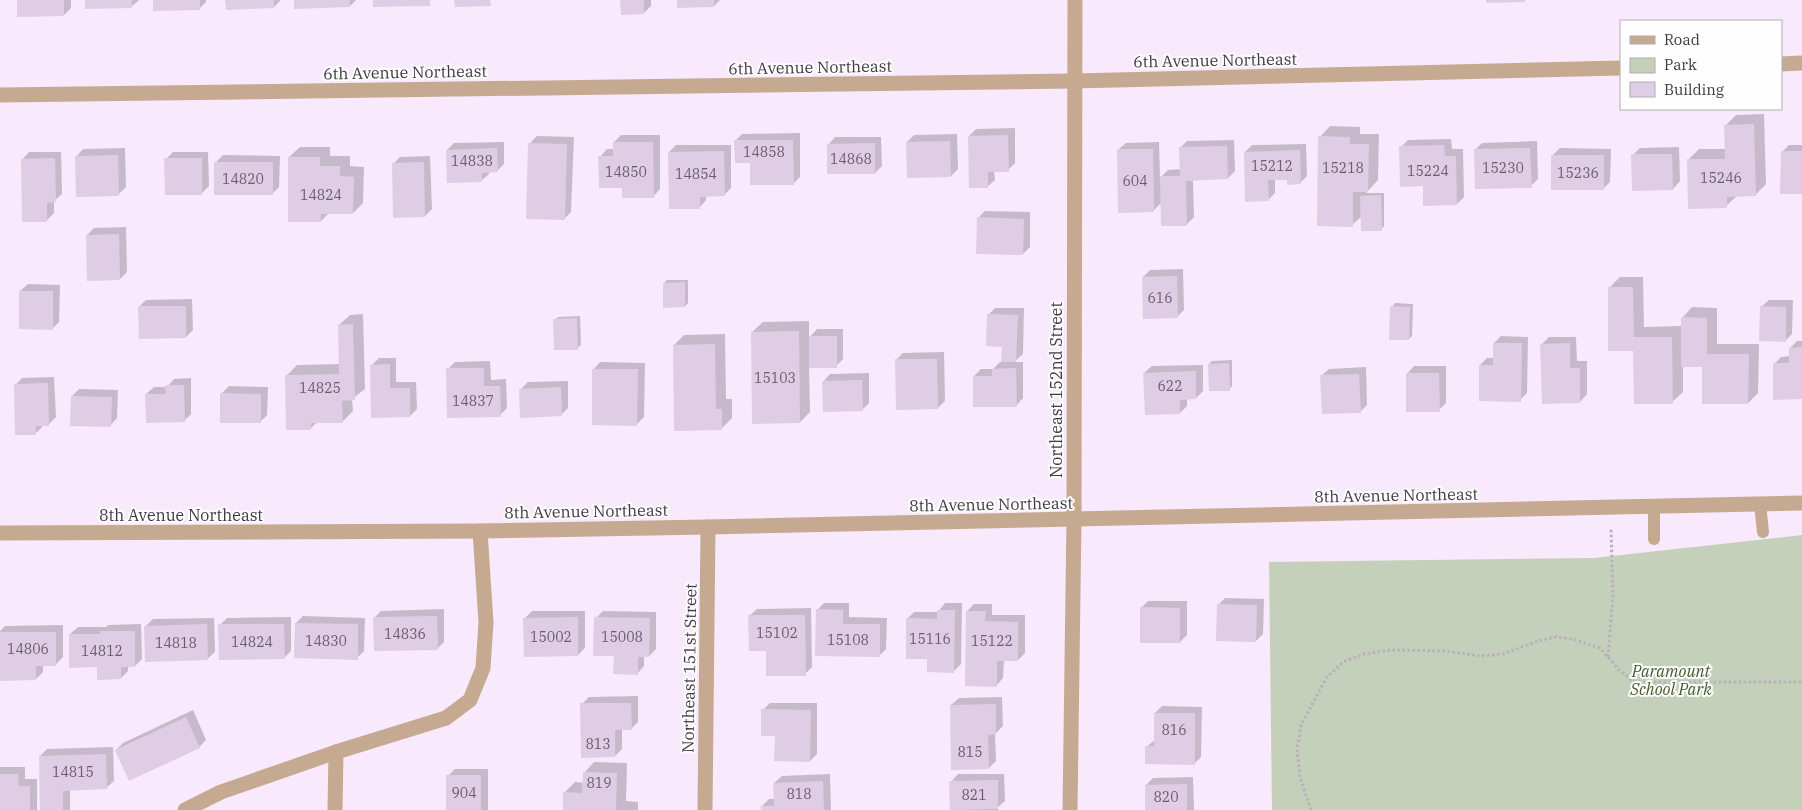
<svg xmlns="http://www.w3.org/2000/svg" width="1802" height="810" font-family="'IBM Plex Serif',serif">
  <rect width="100%" height="100%" fill="#f8e9fd"/>
  <polygon fill="#c5d0ba" points="1802,535 1802,810 1272,810 1269,562 1594,558"/>
  <g fill="#0003">
    <polygon points="18,0 71,0 71,8 64,15"/>
    <polygon points="86,0 139,0 131,7"/>
    <polygon points="154,0 206,0 206,2 199,9"/>
    <polygon points="227,0 281,0 274,7"/>
    <polygon points="295,0 356,0 350,6"/>
    <polygon points="622,0 651,0 651,6 644,13"/>
    <polygon points="678,0 720,0 714,6"/>
    <polygon points="1764,114 1766,184 1755,195 1738,195 1726,206 1688,160 1699,149 1726,149 1725,126 1736,115"/>
    <polygon points="1330,126 1360,127 1360,134 1379,134 1378,180 1366,193 1384,193 1384,226 1381,230 1362,216 1352,225 1320,137"/>
    <polygon points="1015,128 1015,163 1008,170 994,171 995,180 987,187 969,136 976,129"/>
    <polygon points="800,133 800,177 793,184 735,141 742,134"/>
    <polygon points="957,134 958,169 951,176 907,142 914,135"/>
    <polygon points="621,135 660,135 660,189 653,197 623,187 600,157 607,149 614,149 614,142"/>
    <polygon points="537,136 574,137 571,212 564,219 530,143"/>
    <polygon points="835,137 881,137 882,166 875,173 828,145"/>
    <polygon points="1451,139 1452,149 1463,149 1464,197 1457,204 1424,185 1401,147 1408,140"/>
    <polygon points="1234,140 1235,171 1228,178 1193,179 1194,217 1187,224 1162,202 1153,211 1118,150 1126,143 1159,142 1160,178 1168,170 1181,169 1180,148 1187,141"/>
    <polygon points="1537,141 1538,179 1531,186 1475,150 1482,143"/>
    <polygon points="504,142 504,164 497,171 489,171 489,174 481,181 447,150 454,143"/>
    <polygon points="1306,144 1307,176 1300,183 1288,178 1275,179 1275,193 1268,200 1245,152 1252,145"/>
    <polygon points="676,145 731,145 731,188 724,195 706,195 706,200 699,208 669,152"/>
    <polygon points="1789,145 1802,145 1802,193 1782,152"/>
    <polygon points="300,147 330,147 330,156 350,156 350,166 364,167 363,203 353,213 329,213 321,221 289,157"/>
    <polygon points="1679,147 1680,181 1673,189 1633,155 1640,148"/>
    <polygon points="125,148 126,187 119,194 76,157 83,149"/>
    <polygon points="1560,148 1611,149 1610,182 1603,189 1553,155"/>
    <polygon points="29,152 61,152 62,194 54,201 54,213 47,220 22,160"/>
    <polygon points="173,152 208,152 209,186 202,193 166,159"/>
    <polygon points="223,155 280,156 279,187 272,194 216,162"/>
    <polygon points="430,156 432,209 425,216 393,164 400,157"/>
    <polygon points="985,211 1030,212 1030,247 1023,254 978,218"/>
    <polygon points="126,227 127,272 120,279 87,235 94,228"/>
    <polygon points="1183,269 1184,310 1177,317 1143,277 1150,270"/>
    <polygon points="1620,277 1643,277 1644,327 1682,326 1682,318 1692,307 1717,308 1717,344 1759,344 1758,393 1748,403 1703,366 1683,366 1683,392 1672,402 1634,349 1609,288"/>
    <polygon points="667,280 688,280 688,303 685,306 664,283"/>
    <polygon points="28,284 60,285 59,322 52,329 20,291"/>
    <polygon points="192,299 193,330 186,337 139,307 146,300"/>
    <polygon points="1769,300 1793,300 1792,334 1785,341 1761,307"/>
    <polygon points="1395,303 1413,304 1412,336 1409,339 1392,307"/>
    <polygon points="995,308 1024,308 1023,354 1014,362 1023,362 1023,398 1016,406 974,376 981,369 993,369 1000,362 1002,362 1003,345 988,315"/>
    <polygon points="363,314 365,389 352,399 353,411 342,422 317,422 310,429 287,375 297,365 340,364 339,325 350,315"/>
    <polygon points="580,316 581,345 577,348 555,320 558,317"/>
    <polygon points="809,321 809,338 817,329 843,329 843,359 836,366 809,366 810,412 800,422 752,332 763,322"/>
    <polygon points="725,334 726,399 732,399 732,418 722,428 674,345 684,335"/>
    <polygon points="1501,336 1528,337 1527,393 1520,400 1480,365 1487,358 1494,358 1494,343"/>
    <polygon points="1549,337 1576,337 1577,361 1587,361 1587,394 1580,402 1542,344"/>
    <polygon points="1797,341 1802,341 1802,398 1774,364 1781,357 1790,356 1790,348"/>
    <polygon points="944,352 945,401 938,408 896,360 903,353"/>
    <polygon points="379,358 396,358 396,382 416,382 417,409 410,416 372,365"/>
    <polygon points="1232,360 1232,386 1229,390 1209,364 1212,361"/>
    <polygon points="490,361 491,380 506,379 507,408 500,415 448,369 455,362"/>
    <polygon points="600,362 645,363 644,417 637,424 593,370"/>
    <polygon points="1203,365 1203,391 1196,398 1187,398 1187,406 1180,413 1144,373 1152,366"/>
    <polygon points="1414,366 1446,366 1446,403 1439,410 1407,374"/>
    <polygon points="1366,367 1367,405 1360,412 1321,376 1329,369"/>
    <polygon points="869,373 869,403 862,410 823,382 830,374"/>
    <polygon points="54,377 56,417 49,424 42,424 42,427 35,434 15,385 22,378"/>
    <polygon points="191,378 191,414 184,421 146,394 154,387 167,387 174,379"/>
    <polygon points="568,381 568,408 561,415 521,389 528,382"/>
    <polygon points="229,386 268,387 267,415 260,422 222,393"/>
    <polygon points="79,389 118,390 117,418 110,426 72,396"/>
    <polygon points="1225,598 1264,599 1263,634 1256,641 1218,605"/>
    <polygon points="1148,601 1187,601 1187,635 1180,642 1141,608"/>
    <polygon points="824,603 849,603 849,617 887,618 886,649 879,656 817,610"/>
    <polygon points="945,603 962,603 961,664 954,671 928,658 907,619 914,612 938,612"/>
    <polygon points="974,604 992,604 992,615 1025,615 1025,653 1018,660 1004,660 1003,678 996,686 967,611"/>
    <polygon points="811,608 812,667 805,674 767,649 749,616 757,609"/>
    <polygon points="444,609 444,642 437,649 374,618 381,611"/>
    <polygon points="532,611 585,611 585,648 578,655 525,618"/>
    <polygon points="603,611 656,612 656,649 649,656 644,656 644,666 637,674 615,655 596,618"/>
    <polygon points="303,616 365,618 364,651 357,658 296,623"/>
    <polygon points="291,617 291,651 284,658 220,625 227,618"/>
    <polygon points="214,618 215,652 207,659 146,626 153,619"/>
    <polygon points="141,624 142,659 135,666 128,666 128,671 121,678 70,634 78,627 106,627 108,625"/>
    <polygon points="63,625 63,657 56,664 43,665 43,672 36,679 0,680 0,631 5,626"/>
    <polygon points="638,696 638,722 631,729 622,729 622,749 615,756 582,704 589,697"/>
    <polygon points="1002,697 1003,726 995,734 996,761 989,768 951,705 959,698"/>
    <polygon points="770,703 817,703 817,754 810,761 776,735 763,710"/>
    <polygon points="1162,706 1202,707 1201,757 1194,764 1146,747 1155,740 1155,713"/>
    <polygon points="193,710 206,740 199,747 116,750 123,743"/>
    <polygon points="113,747 114,781 106,788 70,789 70,810 41,810 40,756 47,749"/>
    <polygon points="594,762 627,763 626,801 638,802 638,810 564,810 564,793 575,782 584,783 584,773"/>
    <polygon points="0,767 25,767 25,779 37,779 37,810 0,810"/>
    <polygon points="455,769 488,769 488,810 447,810 448,776"/>
    <polygon points="830,774 831,810 762,810 762,806 769,799 775,799 774,783 782,776"/>
    <polygon points="958,774 1004,774 1005,801 998,807 998,810 951,810 951,782"/>
    <polygon points="1193,777 1194,810 1147,810 1146,785 1153,778"/>
  </g>
  <g fill="#dfcde5">
    <polygon points="17,0 64,0 64,16 17,17"/>
    <polygon points="85,0 132,0 132,8 85,9"/>
    <polygon points="153,0 200,0 200,10 153,11"/>
    <polygon points="225,0 274,0 274,8 226,10"/>
    <polygon points="294,0 350,0 350,7 294,9"/>
    <polygon points="373,0 430,0 430,6 373,7"/>
    <polygon points="454,0 490,0 491,6 455,7"/>
    <polygon points="620,0 644,0 644,14 621,15"/>
    <polygon points="677,0 714,0 714,7 677,8"/>
    <polygon points="1486,0 1525,0 1525,2 1486,3"/>
    <polygon points="1754,124 1756,196 1727,197 1727,208 1688,209 1687,159 1725,159 1724,125"/>
    <polygon points="1008,135 1009,172 988,172 988,188 969,188 968,136"/>
    <polygon points="1318,136 1350,137 1350,144 1369,144 1368,192 1353,192 1353,227 1317,226"/>
    <polygon points="734,140 793,140 794,185 750,185 750,163 735,163"/>
    <polygon points="950,141 951,177 907,178 906,142"/>
    <polygon points="613,142 653,142 654,198 622,198 622,188 599,188 598,156 613,156"/>
    <polygon points="528,143 567,144 565,220 526,219"/>
    <polygon points="875,143 875,174 827,174 827,144"/>
    <polygon points="1444,145 1445,156 1456,156 1457,205 1423,206 1423,186 1400,187 1399,146"/>
    <polygon points="1227,146 1228,179 1186,181 1187,226 1161,226 1160,176 1180,176 1179,147"/>
    <polygon points="497,148 498,172 482,173 482,182 447,183 446,150"/>
    <polygon points="1530,148 1532,188 1475,189 1474,149"/>
    <polygon points="1117,149 1153,149 1154,212 1118,213"/>
    <polygon points="1300,150 1301,184 1287,185 1287,180 1268,180 1269,201 1245,202 1244,152"/>
    <polygon points="724,151 725,196 700,197 700,209 669,209 668,152"/>
    <polygon points="1781,151 1802,151 1802,194 1780,194"/>
    <polygon points="1631,154 1672,154 1673,190 1632,191"/>
    <polygon points="118,155 119,196 76,197 75,156"/>
    <rect x="1551" y="155" width="53" height="35"/>
    <polygon points="288,157 320,157 320,166 340,166 340,176 354,177 353,214 321,214 321,222 288,222"/>
    <polygon points="55,158 56,202 47,203 47,222 22,222 21,159"/>
    <polygon points="164,158 202,158 202,195 165,195"/>
    <rect x="214" y="162" width="59" height="33"/>
    <polygon points="424,162 425,217 393,218 392,163"/>
    <polygon points="1381,195 1382,231 1361,231 1360,196"/>
    <polygon points="977,217 1024,219 1023,255 976,254"/>
    <polygon points="119,234 120,280 87,281 86,235"/>
    <polygon points="1177,276 1178,318 1143,319 1142,277"/>
    <polygon points="685,282 685,307 663,308 663,283"/>
    <polygon points="1608,287 1633,287 1634,337 1672,337 1673,404 1634,404 1633,351 1608,351"/>
    <polygon points="19,291 53,291 53,330 19,329"/>
    <polygon points="138,306 186,306 186,338 139,339"/>
    <polygon points="1390,306 1410,307 1409,340 1389,340"/>
    <polygon points="1760,306 1786,307 1786,342 1759,341"/>
    <polygon points="987,314 1018,315 1016,362 1001,362 1002,347 986,346"/>
    <polygon points="1681,317 1707,318 1707,354 1749,354 1748,404 1702,404 1702,367 1681,367"/>
    <polygon points="577,318 578,350 554,350 553,319"/>
    <polygon points="353,324 355,400 342,401 343,423 311,423 311,430 286,430 285,375 339,374 338,325"/>
    <polygon points="799,331 800,423 752,424 751,332"/>
    <rect x="809" y="336" width="28" height="32"/>
    <polygon points="1493,343 1522,343 1521,402 1479,401 1479,365 1493,365"/>
    <polygon points="1570,343 1570,368 1580,368 1580,403 1542,404 1540,344"/>
    <polygon points="715,344 716,409 722,409 722,430 674,431 673,345"/>
    <polygon points="1802,347 1802,399 1773,400 1773,363 1789,363 1789,348"/>
    <polygon points="895,359 937,359 938,409 896,410"/>
    <polygon points="1229,363 1230,391 1209,391 1208,364"/>
    <polygon points="390,364 390,388 410,388 410,417 371,418 370,365"/>
    <polygon points="446,368 484,368 484,386 500,386 501,417 447,418"/>
    <polygon points="1016,368 1017,407 973,407 973,376 992,376 992,369"/>
    <polygon points="592,369 638,369 637,426 592,425"/>
    <polygon points="1196,371 1196,399 1180,400 1180,414 1145,415 1143,373"/>
    <polygon points="1406,373 1439,373 1440,412 1406,412"/>
    <polygon points="1359,374 1361,413 1322,414 1320,375"/>
    <polygon points="862,380 863,411 823,412 822,381"/>
    <polygon points="48,383 49,426 36,426 36,435 15,435 14,384"/>
    <polygon points="165,385 184,385 185,422 146,423 145,394 166,394"/>
    <polygon points="561,387 562,416 520,418 519,389"/>
    <polygon points="220,393 261,394 261,423 220,423"/>
    <polygon points="71,396 112,397 111,427 70,426"/>
    <polygon points="1217,604 1257,605 1256,642 1216,641"/>
    <polygon points="1140,607 1180,608 1180,643 1140,643"/>
    <polygon points="816,609 843,610 843,624 880,624 880,657 815,656"/>
    <polygon points="937,610 955,610 954,673 927,672 927,659 906,659 906,618 937,619"/>
    <polygon points="966,611 986,611 985,621 1018,622 1018,661 997,661 997,687 965,686"/>
    <polygon points="748,615 805,615 806,676 766,676 766,651 749,651"/>
    <polygon points="437,616 438,650 374,651 373,617"/>
    <polygon points="578,617 578,656 524,657 523,618"/>
    <polygon points="594,617 650,618 649,657 638,657 638,675 613,674 614,656 593,656"/>
    <polygon points="295,623 358,624 358,660 294,658"/>
    <polygon points="207,624 208,660 145,662 144,626"/>
    <polygon points="218,624 284,624 285,659 219,660"/>
    <polygon points="100,631 135,631 135,667 121,667 121,679 97,680 97,667 69,668 69,634 100,634"/>
    <polygon points="0,632 56,632 56,666 36,666 36,680 0,681"/>
    <polygon points="580,703 631,703 632,730 615,730 615,757 581,758"/>
    <polygon points="996,704 996,734 988,735 989,769 951,770 950,705"/>
    <polygon points="761,709 811,710 810,762 774,761 775,736 761,736"/>
    <polygon points="1154,713 1195,713 1195,765 1145,764 1145,746 1154,746"/>
    <polygon points="186,717 200,748 129,781 115,750"/>
    <polygon points="106,754 107,789 63,791 63,810 40,810 39,756"/>
    <polygon points="583,772 617,773 616,810 563,810 563,792 582,793"/>
    <polygon points="0,774 18,774 19,786 30,786 30,810 0,810"/>
    <rect x="446" y="775" width="35" height="35"/>
    <polygon points="998,780 998,809 950,810 949,781"/>
    <polygon points="823,781 824,810 761,810 760,806 774,806 773,783"/>
    <polygon points="1187,784 1187,810 1145,810 1145,785"/>
  </g>
  <g fill="none" stroke-linecap="round" stroke-linejoin="round">
    <g stroke="#bbaebf" stroke-width="3" stroke-dasharray="2.5 2.5" stroke-linecap="butt">
      <polyline points="1608,657 1613,596 1611,528"/>
      <polyline points="1311,810 1300,777 1297,750 1301,725 1327,677 1343,662 1364,654 1390,650 1446,651 1480,656 1503,654 1538,641 1556,637 1573,639 1600,648 1619,670 1633,681 1642,682 1802,682"/>
    </g>
    <g stroke="#c5a990" stroke-width="12">
      <polyline points="1760,504 1763,532"/>
      <polyline points="1654,507 1654,539"/>
    </g>
    <g stroke="#c5a990" stroke-width="15">
      <polyline points="1781,64 1802,63"/>
      <polyline points="0,95 1074,81 1621,68"/>
      <polyline points="0,533 480,531 708,527 1802,503"/>
      <polyline points="185,810 221,792 336,752 446,718 470,700 483,668 486,623 480,531"/>
      <polyline points="335,810 336,752"/>
      <polyline points="705,810 708,527"/>
      <polyline points="1070,810 1074,519 1075,0"/>
    </g>
  </g>
  <g text-anchor="middle" dominant-baseline="central" stroke-width="4" stroke-linejoin="round" paint-order="stroke">
    <g font-size="14" fill="#685d6b">
      <text x="764" y="152">14858</text>
      <text x="851" y="159">14868</text>
      <text x="472" y="161">14838</text>
      <text x="1272" y="166">15212</text>
      <text x="1343" y="168">15218</text>
      <text x="1503" y="168">15230</text>
      <text x="1428" y="171">15224</text>
      <text x="626" y="172">14850</text>
      <text x="1578" y="173">15236</text>
      <text x="696" y="174">14854</text>
      <text x="1721" y="178">15246</text>
      <text x="243" y="179">14820</text>
      <text x="1135" y="181">604</text>
      <text x="321" y="195">14824</text>
      <text x="1160" y="298">616</text>
      <text x="775" y="378">15103</text>
      <text x="1170" y="386">622</text>
      <text x="320" y="388">14825</text>
      <text x="473" y="401">14837</text>
      <text x="777" y="633">15102</text>
      <text x="405" y="634">14836</text>
      <text x="551" y="637">15002</text>
      <text x="622" y="637">15008</text>
      <text x="930" y="639">15116</text>
      <text x="848" y="640">15108</text>
      <text x="326" y="641">14830</text>
      <text x="992" y="641">15122</text>
      <text x="252" y="642">14824</text>
      <text x="176" y="643">14818</text>
      <text x="28" y="649">14806</text>
      <text x="102" y="651">14812</text>
      <text x="1174" y="730">816</text>
      <text x="598" y="744">813</text>
      <text x="970" y="752">815</text>
      <text x="73" y="772">14815</text>
      <text x="599" y="783">819</text>
      <text x="464" y="793">904</text>
      <text x="799" y="794">818</text>
      <text x="974" y="795">821</text>
      <text x="1166" y="797">820</text>
    </g>
    <g font-size="16" fill="#403842" stroke="#fdfdfd">
      <text transform="translate(1215 60) rotate(-1)">6th Avenue Northeast</text>
      <text transform="translate(810 67) rotate(-1)">6th Avenue Northeast</text>
      <text transform="translate(405 72) rotate(-1)">6th Avenue Northeast</text>
      <text transform="translate(1056 390) rotate(-90)">Northeast 152nd Street</text>
      <text transform="translate(1396 495) rotate(-1)">8th Avenue Northeast</text>
      <text transform="translate(991 504) rotate(-1)">8th Avenue Northeast</text>
      <text transform="translate(586 511) rotate(-1)">8th Avenue Northeast</text>
      <text x="181" y="515">8th Avenue Northeast</text>
      <text transform="translate(689 668) rotate(-89)">Northeast 151st Street</text>
    </g>
    <g font-size="16" font-style="italic" fill="#465b2c" stroke="#fdfdfd">
      <text x="1671" y="671">Paramount<tspan x="1671" dy="18">School Park</tspan></text>
    </g>
  </g>
  <rect x="1620" y="20" width="162" height="90" fill="#fdfdfd" stroke="#b1aeb2"/>
  <rect x="1630" y="36" width="25" height="8" fill="#c5a990" stroke="#b1aeb2"/>
  <text x="1664" y="45" font-size="15" fill="#403842">Road</text>
  <rect x="1630" y="58" width="25" height="15" fill="#c5d0ba" stroke="#b1aeb2"/>
  <text x="1664" y="70" font-size="15" fill="#403842">Park</text>
  <rect x="1630" y="82" width="25" height="15" fill="#dfcde5" stroke="#b1aeb2"/>
  <text x="1664" y="95" font-size="15" fill="#403842">Building</text>
</svg>
